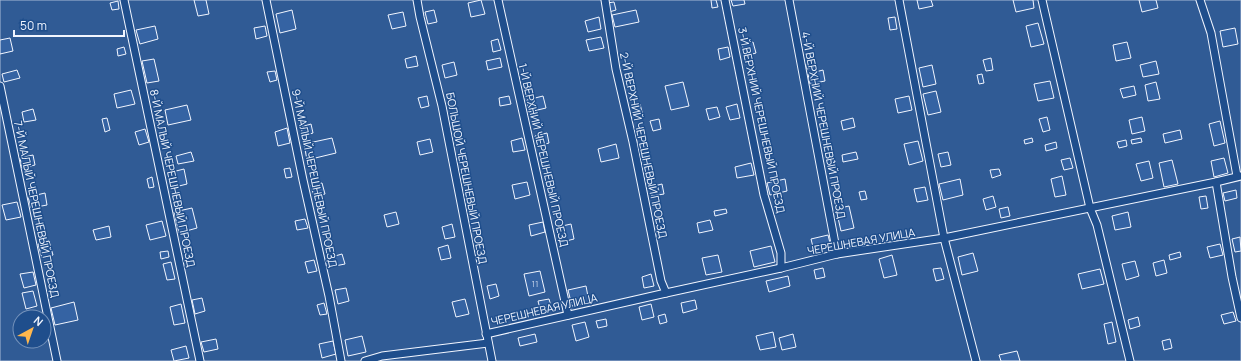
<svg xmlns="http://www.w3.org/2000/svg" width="1241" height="361" font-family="Manrope,sans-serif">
  <rect width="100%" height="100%" fill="#1f4e8c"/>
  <path fill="#305b95" stroke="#a8bbd7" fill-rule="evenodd" d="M0,0H1241V361H0ZM20,317H44V341H20Z"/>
  <g fill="#3563a3" stroke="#f2f6ff">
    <polygon points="194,0 206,0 209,14 198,16"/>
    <polygon points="481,0 485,14 471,17 468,3"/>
    <polygon points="711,0 716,0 718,7 712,8"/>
    <polygon points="731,0 744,0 745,4 733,6"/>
    <polygon points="917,0 931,0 933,6 919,9"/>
    <polygon points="1013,0 1033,0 1034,8 1016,12"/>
    <polygon points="1139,0 1156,0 1158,8 1142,12"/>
    <polygon points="118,1 119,9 112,10 110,3"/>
    <polygon points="614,2 616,10 609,12 607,3"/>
    <polygon points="292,10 296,29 280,33 276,14"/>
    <polygon points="434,10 437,22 428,24 425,12"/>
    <polygon points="636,10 639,22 615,27 612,15"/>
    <polygon points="403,12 406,26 392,29 388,15"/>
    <polygon points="599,17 601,29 588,32 585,21"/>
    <polygon points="895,17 897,29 890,30 888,18"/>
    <polygon points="1038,23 1044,44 1031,47 1026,26"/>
    <polygon points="155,26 158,39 140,44 136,30"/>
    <polygon points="265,26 267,36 256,39 254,28"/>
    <polygon points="1235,28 1238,44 1223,47 1220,31"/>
    <polygon points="601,37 604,48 589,51 586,40"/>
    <polygon points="10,38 13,51 0,54 0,40"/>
    <polygon points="498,39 501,50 493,52 491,41"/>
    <polygon points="753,42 756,53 745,56 742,44"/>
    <polygon points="1127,42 1131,58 1116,61 1113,45"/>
    <polygon points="124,47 126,54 118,56 117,49"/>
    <polygon points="728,47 730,57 720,60 718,49"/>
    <polygon points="416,56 418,66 407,68 405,59"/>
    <polygon points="500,58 502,67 488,70 486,61"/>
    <polygon points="991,58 993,70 986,71 983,60"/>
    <polygon points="154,59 159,81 147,83 142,61"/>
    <polygon points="1156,61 1159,74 1143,77 1140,65"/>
    <polygon points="454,62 457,75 445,78 442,65"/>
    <polygon points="813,62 814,67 807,69 806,64"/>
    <polygon points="932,65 936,84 923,87 919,68"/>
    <polygon points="17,70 20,78 4,82 2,74"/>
    <polygon points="823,70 825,81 810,84 808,74"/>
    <polygon points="275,71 277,80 270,82 267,72"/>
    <polygon points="982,74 984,83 979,84 977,75"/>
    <polygon points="1050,81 1054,98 1038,101 1034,84"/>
    <polygon points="683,82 689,106 671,110 665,86"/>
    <polygon points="1156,82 1160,99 1148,101 1145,85"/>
    <polygon points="1134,86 1136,95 1123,98 1120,89"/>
    <polygon points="131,90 135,104 117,108 114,94"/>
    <polygon points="936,91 941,112 928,115 923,94"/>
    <polygon points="427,96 429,106 421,108 418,98"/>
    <polygon points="509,96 511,104 500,106 499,98"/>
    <polygon points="543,96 546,108 529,112 527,100"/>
    <polygon points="909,96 912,110 898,113 895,99"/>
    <polygon points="640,104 643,116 636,117 633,105"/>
    <polygon points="737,104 740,118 730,120 726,107"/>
    <polygon points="187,105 191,120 168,125 165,110"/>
    <polygon points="717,107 720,117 709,120 706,109"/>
    <polygon points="33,109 36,120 24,122 22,112"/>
    <polygon points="1047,117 1050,130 1043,132 1039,119"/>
    <polygon points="1142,117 1145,131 1132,134 1129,120"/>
    <polygon points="107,118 110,130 105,132 102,119"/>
    <polygon points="853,118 855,127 843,130 841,121"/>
    <polygon points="659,119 661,129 653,131 650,121"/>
    <polygon points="1220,121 1225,143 1214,146 1209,124"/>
    <polygon points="311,124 313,133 303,136 301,127"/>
    <polygon points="287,128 290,143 278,146 275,132"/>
    <polygon points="145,129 149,142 139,145 135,132"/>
    <polygon points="1180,130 1182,139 1165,143 1163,134"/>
    <polygon points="547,133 549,143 538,146 535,136"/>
    <polygon points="332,138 336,153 307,160 304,144"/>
    <polygon points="522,138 525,150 513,152 511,141"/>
    <polygon points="1032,138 1033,142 1025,144 1024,140"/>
    <polygon points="1141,138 1142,142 1132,144 1131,140"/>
    <polygon points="430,139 433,152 420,155 417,142"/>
    <polygon points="1126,140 1127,146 1119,148 1117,142"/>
    <polygon points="918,141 923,161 909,165 904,144"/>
    <polygon points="1056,142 1057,148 1046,151 1045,145"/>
    <polygon points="616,144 619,158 601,162 598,149"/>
    <polygon points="191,152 194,161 178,164 176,156"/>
    <polygon points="856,152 858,159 843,162 842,155"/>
    <polygon points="948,152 951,165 941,167 938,154"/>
    <polygon points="33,155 35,165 22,168 20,158"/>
    <polygon points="833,155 835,162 827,164 825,157"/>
    <polygon points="1070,158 1073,168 1064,170 1061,160"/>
    <polygon points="1224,158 1228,173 1214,177 1211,161"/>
    <polygon points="1172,160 1178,184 1164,187 1159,163"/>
    <polygon points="1149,161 1153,178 1141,181 1136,164"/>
    <polygon points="751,163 754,175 737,178 735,167"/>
    <polygon points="290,168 292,177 286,178 284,169"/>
    <polygon points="184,169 187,184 171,188 168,173"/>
    <polygon points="999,169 1001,175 992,178 990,170"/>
    <polygon points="1062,176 1066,195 1055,197 1051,179"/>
    <polygon points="152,177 154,187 149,188 147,179"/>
    <polygon points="785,179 787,191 770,195 767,183"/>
    <polygon points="960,179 963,195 943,200 939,184"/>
    <polygon points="527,182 530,195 515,199 512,185"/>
    <polygon points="322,183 325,194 314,197 311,185"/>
    <polygon points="662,184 664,194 652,196 650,187"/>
    <polygon points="925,187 928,200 917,202 914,189"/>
    <polygon points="1236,190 1237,198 1225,201 1223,193"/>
    <polygon points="865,191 867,199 861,200 859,192"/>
    <polygon points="45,193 47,205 31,208 28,197"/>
    <polygon points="993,196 996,207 986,210 983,199"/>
    <polygon points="1206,196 1208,208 1201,209 1199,197"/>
    <polygon points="17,202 21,217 6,220 2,205"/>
    <polygon points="849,206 854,228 841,231 836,209"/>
    <polygon points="1008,207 1010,216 1001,218 999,209"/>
    <polygon points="192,208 197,228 179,233 174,212"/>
    <polygon points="726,209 727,213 715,216 714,211"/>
    <polygon points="396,212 399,224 387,227 384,215"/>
    <polygon points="1128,212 1131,227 1115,230 1112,216"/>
    <polygon points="305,219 308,228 297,230 295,221"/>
    <polygon points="710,220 713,230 699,233 697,223"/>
    <polygon points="162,221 166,236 150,240 146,225"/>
    <polygon points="543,222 545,232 531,236 529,225"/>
    <polygon points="452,224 455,237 445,239 442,227"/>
    <polygon points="571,224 574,239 562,242 558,227"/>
    <polygon points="109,226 111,237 96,240 93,230"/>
    <polygon points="828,235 830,243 813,247 811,239"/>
    <polygon points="1240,237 1241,251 1235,252 1232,239"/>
    <polygon points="49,241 53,255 42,258 38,244"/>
    <polygon points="1220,244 1223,255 1210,258 1207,247"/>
    <polygon points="448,245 451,258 441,260 438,248"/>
    <polygon points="771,246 775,262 754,267 750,251"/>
    <polygon points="168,251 169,257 161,259 160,252"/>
    <polygon points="1180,252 1181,257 1170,260 1169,255"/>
    <polygon points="973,253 978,271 962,275 958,257"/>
    <polygon points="342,254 345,264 330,267 328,258"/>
    <polygon points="718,255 722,272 706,275 702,258"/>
    <polygon points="892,255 897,275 884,278 879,259"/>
    <polygon points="314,260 317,271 308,273 305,262"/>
    <polygon points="1164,260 1167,273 1156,276 1153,263"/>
    <polygon points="1135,261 1139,276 1126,280 1122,264"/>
    <polygon points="171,262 175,279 167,280 163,264"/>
    <polygon points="823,268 825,277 816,279 814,270"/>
    <polygon points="941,268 944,279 936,281 933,269"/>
    <polygon points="1100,269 1104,284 1082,289 1078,274"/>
    <polygon points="540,271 545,292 529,296 524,274"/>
    <polygon points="33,272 36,285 24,288 20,274"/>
    <polygon points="651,274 654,286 644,288 642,277"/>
    <polygon points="788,276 790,286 769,292 766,281"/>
    <polygon points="496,284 499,296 490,299 487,286"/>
    <polygon points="586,286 589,302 572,306 568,290"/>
    <polygon points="346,288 349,301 338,304 335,290"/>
    <polygon points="33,291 37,306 26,309 22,293"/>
    <polygon points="202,298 205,311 195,314 192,300"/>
    <polygon points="465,299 469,314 456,317 452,302"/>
    <polygon points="549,299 551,306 540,309 538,301"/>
    <polygon points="695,300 697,309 683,313 681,303"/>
    <polygon points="74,302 78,320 55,325 51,308"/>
    <polygon points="324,303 327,314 320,315 317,305"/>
    <polygon points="181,304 185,323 174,325 170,307"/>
    <polygon points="651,304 654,317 642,320 639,307"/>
    <polygon points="1233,312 1236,321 1224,324 1221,315"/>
    <polygon points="665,314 667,322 660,324 658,316"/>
    <polygon points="1138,317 1140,326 1130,329 1128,320"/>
    <polygon points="606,319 607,326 598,328 596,321"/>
    <polygon points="585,322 589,337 576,341 572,325"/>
    <polygon points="1112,322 1116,342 1108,344 1104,324"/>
    <polygon points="773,332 776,347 760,350 756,336"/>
    <polygon points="535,334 537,342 520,346 518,338"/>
    <polygon points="793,334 796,347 782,350 779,338"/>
    <polygon points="362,336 366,352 348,356 345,340"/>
    <polygon points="216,339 218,349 204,352 201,342"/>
    <polygon points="1170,339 1172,348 1164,350 1162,341"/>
    <polygon points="333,341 336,354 322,358 319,344"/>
    <polygon points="186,346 189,358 174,361 171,350"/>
    <polygon points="1017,351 1020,361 1001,361 999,355"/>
  </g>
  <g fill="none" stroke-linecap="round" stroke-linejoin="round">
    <g stroke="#f2f6ff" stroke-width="9">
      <g id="lane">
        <polyline points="124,0 200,361"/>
        <polyline points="266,0 303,180 329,296 341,361"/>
        <polyline points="417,0 420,17 442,106 492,361"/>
        <polyline points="498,0 568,315"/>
        <polyline points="605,0 616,69 633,142 661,281 666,293"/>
        <polyline points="725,0 764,195 781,253 781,268"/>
        <polyline points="789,0 837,254"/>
        <polyline points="899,0 944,238 976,361"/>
        <polyline points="1042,0 1090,208 1097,225 1130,361"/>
        <polyline points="1200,0 1211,33 1237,176"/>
        <polyline points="0,86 57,361"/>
        <polyline points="1216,182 1232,277 1241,318"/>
        <polyline points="486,334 666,293 781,268 837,254 944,238 1216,182 1241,176"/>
        <polyline points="365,361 382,356 488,343"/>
      </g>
    </g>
    <use href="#lane" stroke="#1f4e8c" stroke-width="7"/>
  </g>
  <g text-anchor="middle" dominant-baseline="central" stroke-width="3" stroke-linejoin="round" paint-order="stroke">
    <g font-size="9" fill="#c3d1e8">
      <text x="535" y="283">11</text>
    </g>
    <g font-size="11" fill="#f2f6ff" stroke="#1f4e8c">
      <text transform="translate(762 120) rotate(78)">3-Й ВЕРХНИЙ ЧЕРЕШНЕВЫЙ ПРОЕЗД</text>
      <text transform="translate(824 125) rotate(79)">4-Й ВЕРХНИЙ ЧЕРЕШНЕВЫЙ ПРОЕЗД</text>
      <text transform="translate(644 145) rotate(78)">2-Й ВЕРХНИЙ ЧЕРЕШНЕВЫЙ ПРОЕЗД</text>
      <text transform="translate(544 155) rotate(77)">1-Й ВЕРХНИЙ ЧЕРЕШНЕВЫЙ ПРОЕЗД</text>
      <text transform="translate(173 178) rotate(78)">8-Й МАЛЫЙ ЧЕРЕШНЕВЫЙ ПРОЕЗД</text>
      <text transform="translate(315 178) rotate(78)">9-Й МАЛЫЙ ЧЕРЕШНЕВЫЙ ПРОЕЗД</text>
      <text transform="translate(467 178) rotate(79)">БОЛЬШОЙ ЧЕРЕШНЕВЫЙ ПРОЕЗД</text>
      <text transform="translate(37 209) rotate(78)">7-Й МАЛЫЙ ЧЕРЕШНЕВЫЙ ПРОЕЗД</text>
      <text transform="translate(861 241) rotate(-10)">ЧЕРЕШНЕВАЯ УЛИЦА</text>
      <text transform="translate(544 309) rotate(-13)">ЧЕРЕШНЕВАЯ УЛИЦА</text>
    </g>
  </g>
  <g transform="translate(32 329) rotate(40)"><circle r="19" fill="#1f4e8c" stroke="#7391ba"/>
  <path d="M0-3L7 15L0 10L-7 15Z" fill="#ffb74d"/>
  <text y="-6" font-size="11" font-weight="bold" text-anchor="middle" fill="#f2f6ff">N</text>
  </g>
  <path d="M14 30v6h110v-6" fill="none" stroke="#f2f6ff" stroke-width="2"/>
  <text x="20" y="30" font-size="12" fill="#f2f6ff" stroke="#1f4e8c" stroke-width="3" paint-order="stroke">50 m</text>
</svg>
